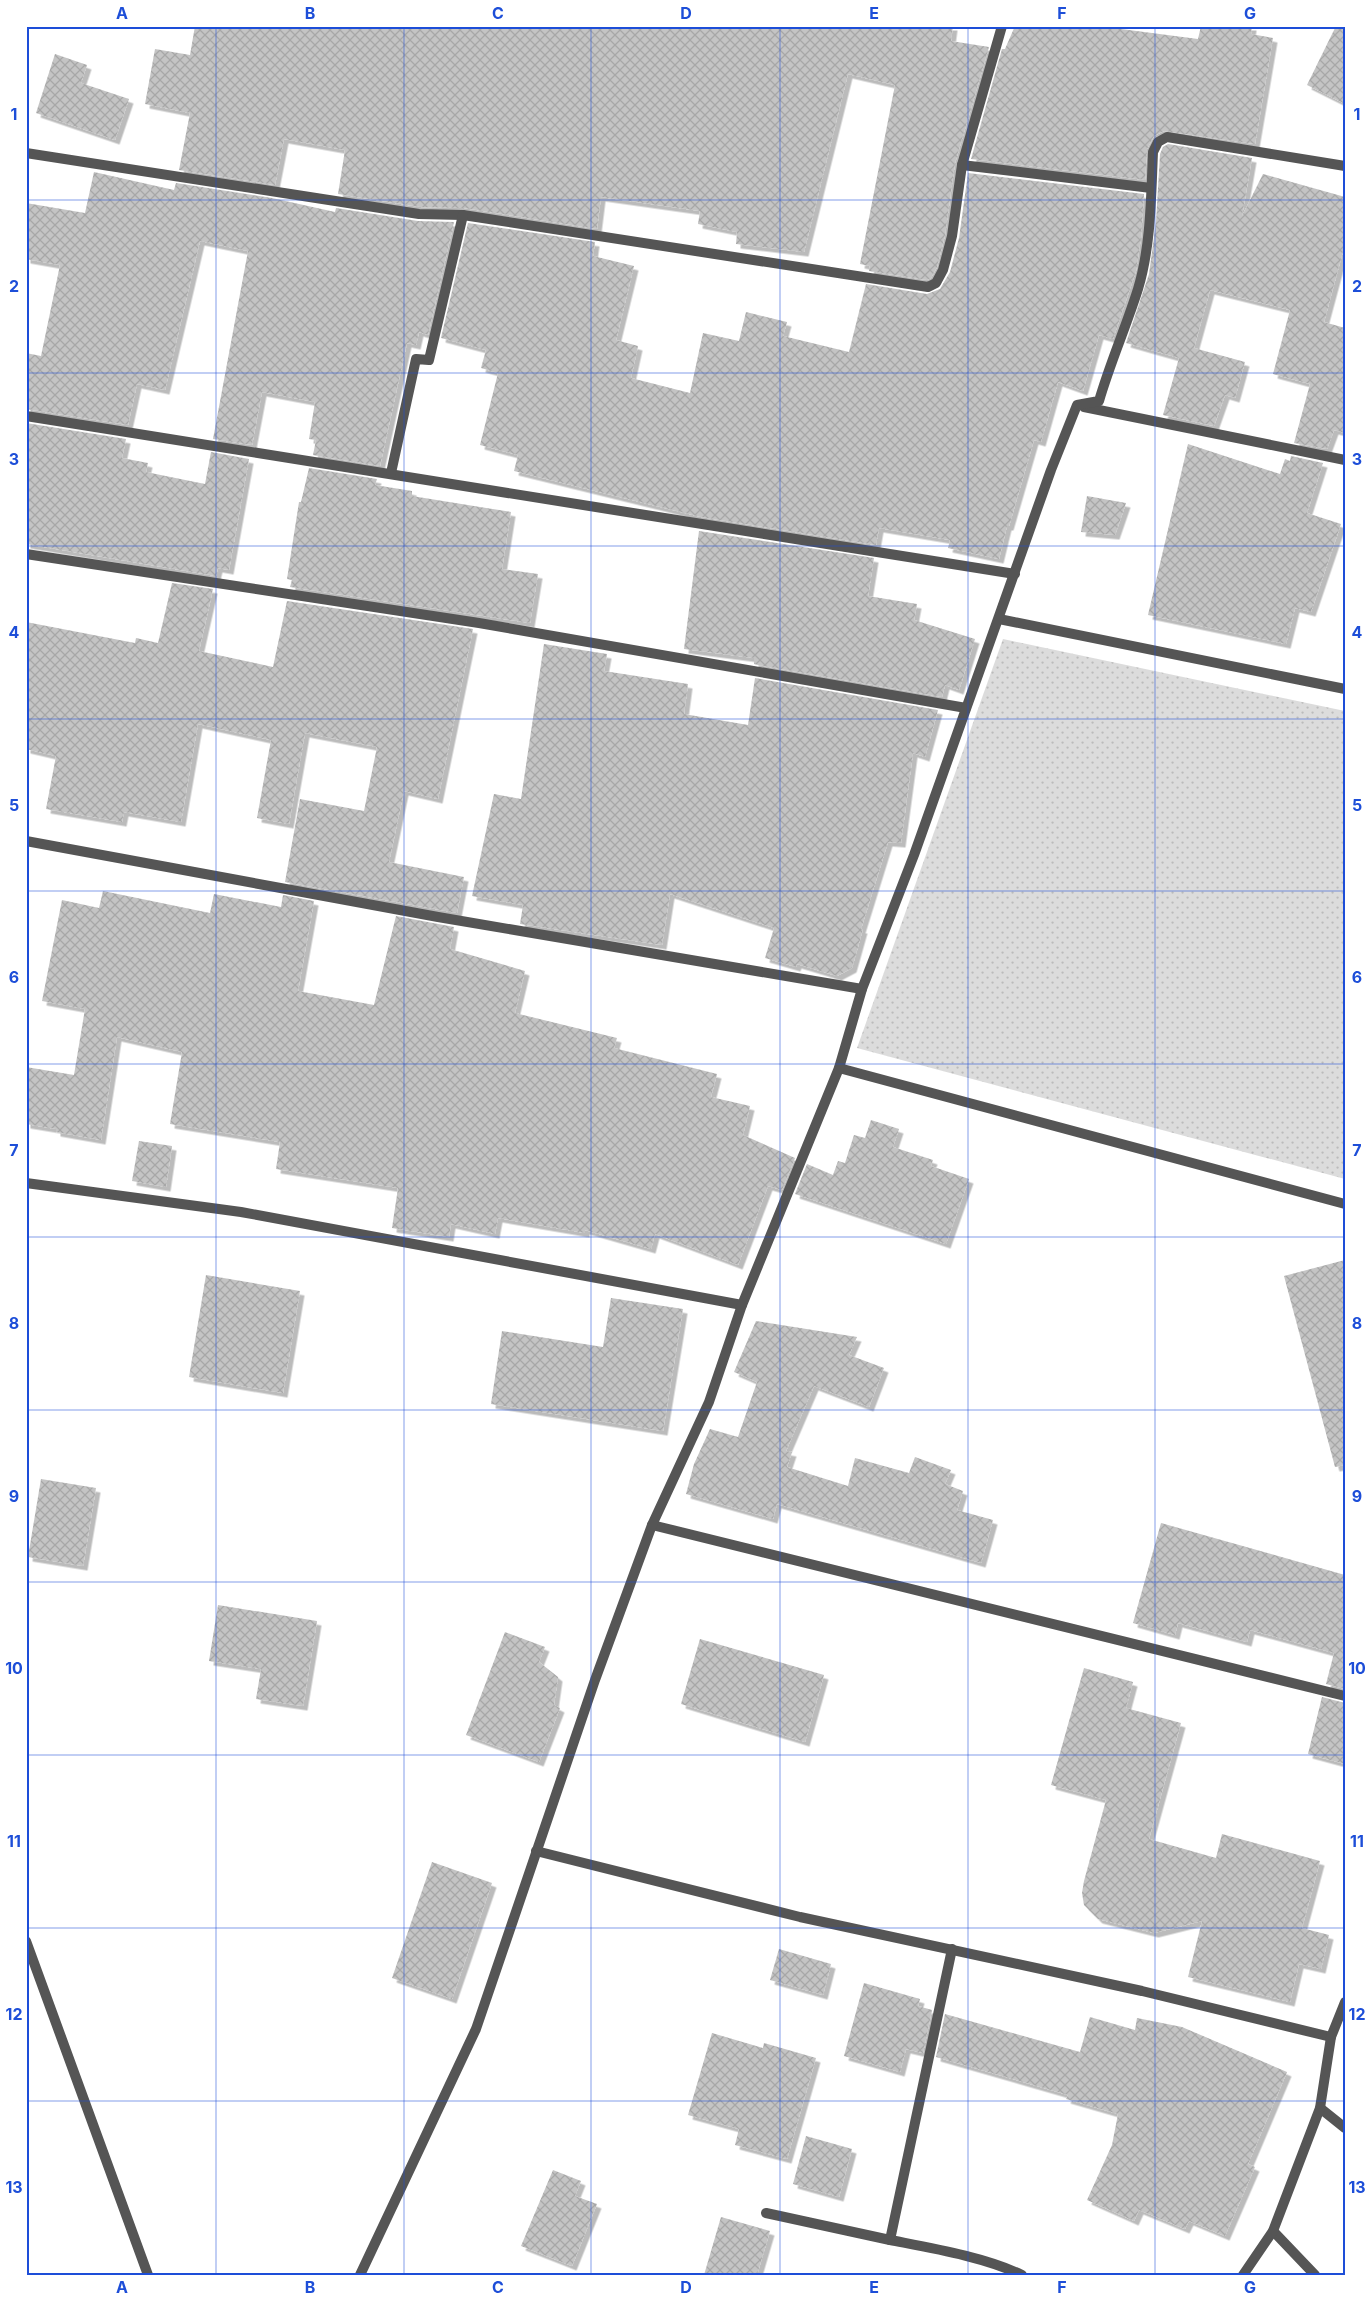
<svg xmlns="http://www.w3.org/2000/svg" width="1371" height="2301" font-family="Inter,sans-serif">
  <defs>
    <pattern id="park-dots" width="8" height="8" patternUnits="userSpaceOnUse" patternTransform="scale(1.25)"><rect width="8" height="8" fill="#dcdcdc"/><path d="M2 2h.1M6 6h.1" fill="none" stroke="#bbb" stroke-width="1.8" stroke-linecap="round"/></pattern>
    <pattern id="building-cross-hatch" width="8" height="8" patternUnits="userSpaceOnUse" patternTransform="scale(1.25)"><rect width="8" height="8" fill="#c4c4c4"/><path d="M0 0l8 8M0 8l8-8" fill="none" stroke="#a7a7a7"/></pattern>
    <filter id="shadow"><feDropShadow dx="4.5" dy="4.5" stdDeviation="0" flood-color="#0004"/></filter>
  </defs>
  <rect width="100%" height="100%" fill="#fff"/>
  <polygon fill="url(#park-dots)" points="1003,639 1345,711 1345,1179 857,1048"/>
  <g fill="url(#building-cross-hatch)" filter="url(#shadow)">
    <polygon points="195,26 953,26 951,41 989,47 955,163 945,235 937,267 931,278 927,280 869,271 870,266 860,264 895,85 848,74 804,252 736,244 737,232 698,224 700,211 601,197 597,229 464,208 420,207 338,194 345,150 284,139 275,185 179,170 190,113 145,104 155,49 190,55"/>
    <polygon points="1015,26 1098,26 1198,39 1201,26 1252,26 1251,34 1273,38 1255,144 1164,131 1154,136 1147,149 1145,180 971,159 1002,49 1005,49"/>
    <polygon points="1336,26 1345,26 1345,104 1307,85"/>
    <polygon points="55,54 87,65 81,83 129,99 115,140 36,113"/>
    <polygon points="1168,144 1252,158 1242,216 1263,174 1345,197 1345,244 1324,322 1345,328 1345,433 1334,430 1327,449 1294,443 1310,384 1273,374 1290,310 1210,290 1194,348 1245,362 1235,398 1225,395 1214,426 1163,415 1179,358 1126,343 1149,274 1156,222 1160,154 1163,147"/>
    <polygon points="94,172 174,190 176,183 272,198 335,212 336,208 418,221 454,222 428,335 419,332 416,345 407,343 380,466 313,455 316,440 309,439 315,402 262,392 252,445 213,439 248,251 200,241 165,390 137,384 128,425 26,409 26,353 41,356 60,265 26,259 26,203 85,213"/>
    <polygon points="968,173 1144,194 1141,238 1136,271 1113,339 1099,335 1083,391 1058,382 1041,442 1034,440 1009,526 1007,526 999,559 948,548 950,540 879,528 876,545 701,517 514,471 518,455 480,445 498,373 481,368 486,350 441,338 468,223 595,242 593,256 634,266 616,340 638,346 631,378 690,393 703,333 739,341 746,312 787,322 783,336 849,352 866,284 927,294 940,289 950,272 959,238"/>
    <polygon points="26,423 126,439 122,458 148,463 146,472 205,484 211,452 249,459 229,570 218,568 216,576 26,544"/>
    <polygon points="1188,444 1280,474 1285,459 1290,461 1291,456 1323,463 1307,513 1341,524 1311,612 1295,608 1286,644 1148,615"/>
    <polygon points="309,468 377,479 375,485 412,491 412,496 511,512 502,569 538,574 530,623 290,587 292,580 287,579 299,502 301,502"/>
    <polygon points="1087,496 1126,503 1115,535 1081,532"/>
    <polygon points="699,531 874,558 868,596 917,604 914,620 975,639 959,690 945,685 942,697 758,665 754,664 754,658 684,649"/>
    <polygon points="172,583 213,589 199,651 273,667 287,601 473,629 438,799 404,791 389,862 464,877 457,913 285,882 300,799 364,811 377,747 305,733 289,824 257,818 271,740 198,724 181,822 124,812 122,822 46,809 56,756 26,749 26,622 135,643 136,638 158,643"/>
    <polygon points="544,644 607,654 604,671 688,684 684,714 748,725 755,678 938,710 925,757 913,753 901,843 888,842 861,929 863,929 852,968 837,976 797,964 796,967 765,958 774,928 670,894 662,945 520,924 523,905 472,896 494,794 521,799"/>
    <polygon points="103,891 210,913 214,894 281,907 283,895 314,901 298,991 374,1005 396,916 454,927 450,949 525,971 515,1013 617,1038 614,1048 717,1074 711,1097 750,1106 743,1135 795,1158 782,1190 768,1186 738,1265 655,1234 651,1249 585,1230 585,1233 498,1218 495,1234 451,1224 449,1237 392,1228 398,1188 276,1169 280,1142 170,1124 182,1052 117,1037 101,1140 56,1132 56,1129 26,1124 26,1067 74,1075 85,1009 42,1001 62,900 99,908"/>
    <polygon points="871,1120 899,1129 893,1147 933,1160 931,1166 969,1179 946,1244 795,1194 807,1164 833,1175 838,1161 845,1163 854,1135 865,1138"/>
    <polygon points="139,1141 172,1146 166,1187 132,1181"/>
    <polygon points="1345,1260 1345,1465 1335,1467 1284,1276"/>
    <polygon points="206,1275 300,1291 283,1393 189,1377"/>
    <polygon points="611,1298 683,1309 663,1431 491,1404 502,1331 603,1347"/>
    <polygon points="756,1321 857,1337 849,1355 884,1368 869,1407 814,1386 786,1451 792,1452 787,1467 848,1486 855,1458 909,1473 915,1457 951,1470 945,1484 963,1491 957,1510 993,1520 981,1563 777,1504 773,1519 686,1494 694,1464 710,1429 738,1437 757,1382 734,1372"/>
    <polygon points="41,1479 96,1488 83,1566 28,1557"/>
    <polygon points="1161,1523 1345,1575 1345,1689 1326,1684 1334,1653 1250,1630 1247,1642 1178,1623 1175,1635 1133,1623"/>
    <polygon points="218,1605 317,1621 303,1706 256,1699 261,1669 209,1661"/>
    <polygon points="505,1632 545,1647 539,1662 558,1677 554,1705 560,1708 539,1762 466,1735"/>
    <polygon points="700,1639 824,1675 805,1742 681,1704"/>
    <polygon points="1084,1668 1133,1682 1126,1708 1181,1723 1149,1839 1216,1858 1222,1834 1320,1861 1302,1928 1329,1935 1321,1969 1299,1964 1290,2002 1188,1977 1202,1921 1154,1933 1098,1919 1084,1905 1082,1893 1084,1881 1106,1800 1051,1785"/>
    <polygon points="1322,1697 1345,1703 1345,1764 1308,1754"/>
    <polygon points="432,1862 492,1883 452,1999 392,1978"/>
    <polygon points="779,1949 831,1964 823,1995 770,1980"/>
    <polygon points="864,1983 920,1999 918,2006 932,2010 923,2053 906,2049 900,2072 844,2056"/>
    <polygon points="945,2014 1080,2052 1090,2017 1135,2030 1137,2018 1182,2027 1287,2072 1248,2164 1255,2167 1225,2236 1189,2221 1185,2229 1139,2210 1134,2221 1087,2200 1112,2145 1118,2114 1066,2099 1068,2095 936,2057"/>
    <polygon points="712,2033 763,2048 764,2043 816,2058 787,2159 735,2145 739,2129 688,2115"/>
    <polygon points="806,2136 852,2149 839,2197 793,2184"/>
    <polygon points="553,2170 581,2181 575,2196 597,2204 572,2266 521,2246"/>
    <polygon points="721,2217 770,2231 757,2275 704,2275"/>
  </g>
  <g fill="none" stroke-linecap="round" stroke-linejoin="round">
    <g stroke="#555" stroke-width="10">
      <polyline points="26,153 419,214 463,215 928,287 936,283 943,270 952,236 962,165 1002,26"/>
      <polyline points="962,165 1151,188"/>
      <polyline points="1084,407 1345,460"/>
      <polyline points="26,416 1015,574"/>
      <polyline points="391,473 416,359 429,360 463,215"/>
      <polyline points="26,554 479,623 966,708"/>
      <polyline points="999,619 1345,689"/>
      <polyline points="26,841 438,917 862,989"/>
      <polyline points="839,1068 1345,1204"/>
      <polyline points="26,1183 241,1212 742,1305"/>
      <polyline points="652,1525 1345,1696"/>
      <polyline points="536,1851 800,1917 1142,1991 1331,2037"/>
      <polyline points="26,1941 148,2275"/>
      <path d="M952,1949L890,2240C931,2248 985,2257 1022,2275"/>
      <polyline points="1320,2108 1345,2128"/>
      <polyline points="766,2213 890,2240"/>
      <polyline points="1273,2231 1315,2275"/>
      <path d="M360,2275L476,2029L595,1680L652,1525L709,1402L742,1305L839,1068L862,989L914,855L1051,470L1077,405L1099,401C1110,363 1126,327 1138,289C1151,246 1151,197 1153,152L1158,142L1167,137L1345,166"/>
      <polyline points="1243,2275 1273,2231 1320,2108 1331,2037 1345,2002"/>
    </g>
  </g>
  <path fill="none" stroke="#1d4ed8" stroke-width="1" stroke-opacity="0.55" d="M216,26V2275M404,26V2275M591,26V2275M780,26V2275M968,26V2275M1155,26V2275M26,200H1345M26,373H1345M26,546H1345M26,719H1345M26,891H1345M26,1064H1345M26,1237H1345M26,1410H1345M26,1582H1345M26,1755H1345M26,1928H1345M26,2101H1345"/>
  <rect width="1371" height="2301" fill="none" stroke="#ffffff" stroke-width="55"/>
  <rect x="28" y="28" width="1316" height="2246" fill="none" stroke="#1d4ed8" stroke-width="2"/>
  <g font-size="16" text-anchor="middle" font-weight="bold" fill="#1d4ed8">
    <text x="122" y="19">A</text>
    <text x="310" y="19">B</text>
    <text x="498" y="19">C</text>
    <text x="686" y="19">D</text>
    <text x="874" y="19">E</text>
    <text x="1062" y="19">F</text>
    <text x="1250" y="19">G</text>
    <text x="14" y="120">1</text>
    <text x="1357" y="120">1</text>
    <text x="14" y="292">2</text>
    <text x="1357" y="292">2</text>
    <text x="14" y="465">3</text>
    <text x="1357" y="465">3</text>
    <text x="14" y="638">4</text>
    <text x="1357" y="638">4</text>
    <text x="14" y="811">5</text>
    <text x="1357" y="811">5</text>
    <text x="14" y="983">6</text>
    <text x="1357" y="983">6</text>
    <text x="14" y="1156">7</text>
    <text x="1357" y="1156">7</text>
    <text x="14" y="1329">8</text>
    <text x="1357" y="1329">8</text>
    <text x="14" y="1502">9</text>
    <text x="1357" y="1502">9</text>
    <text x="14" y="1674">10</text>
    <text x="1357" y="1674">10</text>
    <text x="14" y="1847">11</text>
    <text x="1357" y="1847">11</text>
    <text x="14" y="2020">12</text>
    <text x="1357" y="2020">12</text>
    <text x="14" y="2193">13</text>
    <text x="1357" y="2193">13</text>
    <text x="122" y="2293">A</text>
    <text x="310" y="2293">B</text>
    <text x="498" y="2293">C</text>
    <text x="686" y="2293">D</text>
    <text x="874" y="2293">E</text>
    <text x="1062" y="2293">F</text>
    <text x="1250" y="2293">G</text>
  </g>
</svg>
